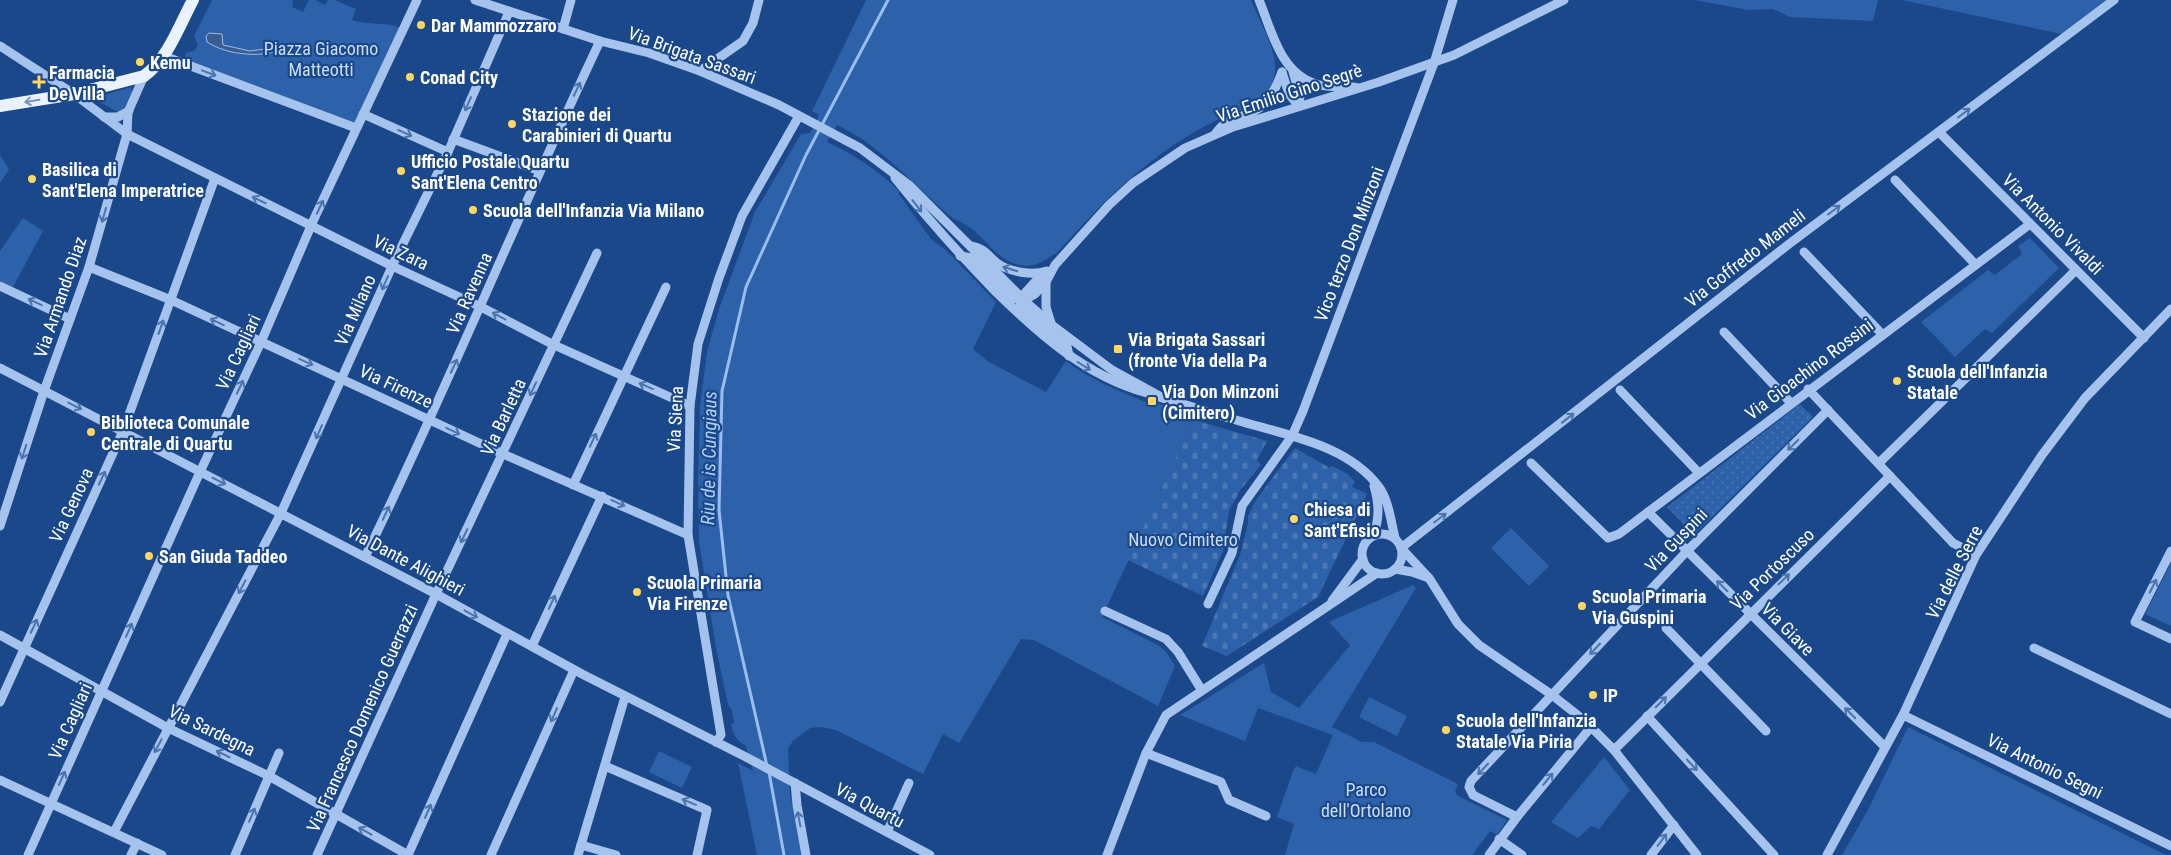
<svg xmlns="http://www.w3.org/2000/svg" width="2171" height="855" font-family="'Roboto Condensed',sans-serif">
  <defs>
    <pattern id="cemetery-stones" width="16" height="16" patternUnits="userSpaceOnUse" patternTransform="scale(1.25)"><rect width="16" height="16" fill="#2d61a9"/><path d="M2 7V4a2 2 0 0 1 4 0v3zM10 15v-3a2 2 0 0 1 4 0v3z" fill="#4c79b6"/></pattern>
    <pattern id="garden-dots" width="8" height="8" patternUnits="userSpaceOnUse" patternTransform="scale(1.25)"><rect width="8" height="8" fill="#2d61a9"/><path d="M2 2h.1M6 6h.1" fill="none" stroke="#4c79b6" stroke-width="1.8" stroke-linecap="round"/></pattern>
    <pattern id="water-ripples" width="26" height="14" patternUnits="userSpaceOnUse" patternTransform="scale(1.25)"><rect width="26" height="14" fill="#3b5c8d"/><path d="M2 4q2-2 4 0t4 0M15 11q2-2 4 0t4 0" fill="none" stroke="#58749e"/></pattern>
  </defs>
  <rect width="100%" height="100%" fill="#1a488b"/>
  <g fill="#2d61a9">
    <path d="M212,0H293L292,7L303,12L309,0H315L325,5L328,0H334L356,9L352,20C370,26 384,21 402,28L356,125L184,60L186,53L195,50L198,45L194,36Z"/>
    <path d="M866,0H1251C1260,25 1285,59 1271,86C1259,108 1235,111 1215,121C1152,152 1102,202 1056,254H1054C1044,262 1033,268 1019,265C998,260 988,242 972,229C965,223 956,221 949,215C912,184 882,146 837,125L827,142C855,155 878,170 900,192L898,193L931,239L947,251L996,302L973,349L989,362L1046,392L1066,361C1091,380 1119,391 1148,403L1150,401L1193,415L1194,420L1102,617L1158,645L1166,652L1175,666L1158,706L1034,640L1021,639L959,743L943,734L923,774L836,730L820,727L810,728L793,741L788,748L790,794L803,855H757L738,763L753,771L746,746C736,740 734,736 731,724L734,723L732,710L728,705L716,648L699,542L698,479L700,406L707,352L719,309L755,212L801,134L810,133L819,115L812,111Z"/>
    <polygon points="1695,0 1878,0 1873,21 1790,17 1773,9 1748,10"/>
    <polygon points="1902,0 2108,0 2062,34"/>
    <polygon points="131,87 132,92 124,109 118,112 98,101 100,96"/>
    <polygon points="0,155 9,170 0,183"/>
    <polygon points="23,218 43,231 13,287 0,281 0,251"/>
    <polygon points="2030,238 2059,268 1992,333 1985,329 1955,357 1921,322 1988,270 1995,275 2022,254 2018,246"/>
    <polygon points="1511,528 1549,566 1529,586 1491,548"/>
    <polygon points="2171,563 2171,626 2145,614"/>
    <polygon points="1413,585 1416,588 1332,727 1362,742 1374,742 1458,784 1455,792 1458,796 1507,820 1497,835 1490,831 1472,855 1285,855 1294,824 1277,817 1293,771 1296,766 1316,774 1333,735 1258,708 1245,741 1180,715 1264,663 1271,692 1299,708 1350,645 1329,622"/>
    <polygon points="1369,697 1407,716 1397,736 1359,717"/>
    <polygon points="1908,727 2166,855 1842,855 1868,810"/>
    <polygon points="659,751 692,767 682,788 649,772"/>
    <polygon points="1604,757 1630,790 1599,829 1591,826 1578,838 1551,822"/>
  </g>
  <g fill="url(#cemetery-stones)">
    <polygon points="1194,420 1267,441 1257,460 1261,465 1241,489 1229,511 1223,551 1203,596 1128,560"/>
    <polygon points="1295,448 1330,468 1332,466 1348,474 1355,482 1352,487 1367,494 1318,597 1227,656 1202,646 1240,555 1248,524 1248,516 1256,500"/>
  </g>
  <polygon fill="url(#garden-dots)" points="1800,404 1813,417 1694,535 1667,507"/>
  <path fill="url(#water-ripples)" stroke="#98bef0" d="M209,33L222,34L223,45L250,51L273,48L275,52C253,57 226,54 207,42L206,36Z"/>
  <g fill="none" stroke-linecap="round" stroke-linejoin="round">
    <g stroke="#98bef0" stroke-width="3">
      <polyline points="767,766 728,595 719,510 722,391 746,287 806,155 888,0"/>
      <polyline points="769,772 784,855"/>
    </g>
    <g stroke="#a5c3ed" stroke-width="9">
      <polyline points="475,0 600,41 649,53 700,71 779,105 860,148 909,185 1028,304 1052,325 1112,370 1163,398"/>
      <path d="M1259,0C1272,31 1280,73 1316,84C1331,89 1342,84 1358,88"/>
      <polyline points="563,29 571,0"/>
      <polyline points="0,46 74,94 127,134 392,266 481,307 554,345 690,406"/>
      <polyline points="164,56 356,128"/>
      <polyline points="700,71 743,41 753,23 759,0"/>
      <polyline points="1282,72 1289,94 1299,106"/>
      <polyline points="1293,72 1300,95 1299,106"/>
      <polyline points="363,114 448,152"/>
      <polyline points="104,117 118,117 129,111"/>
      <polyline points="1939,132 2144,338"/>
      <path d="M1216,133C1229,115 1239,120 1256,110C1270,102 1277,86 1282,72"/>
      <polyline points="453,139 540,171"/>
      <path d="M895,178C927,218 960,255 996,292C1040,335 1086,376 1147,393"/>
      <polyline points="1895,180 1975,264"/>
      <path d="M971,246C984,248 987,255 997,263C1009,272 1033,276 1047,271"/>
      <polyline points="1804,252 1882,334"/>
      <polyline points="960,256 972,258 1013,299 1030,297 1035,294 1046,282 1055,265 1109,205 1133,183 1185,148 1233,127 1379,82 1454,55 1564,0"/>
      <polyline points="89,267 171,300 503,454 688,535"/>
      <polyline points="1044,272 1024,294 1020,305 1042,327 1067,346 1069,356"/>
      <polyline points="1046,282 1046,307 1051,323"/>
      <polyline points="0,286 70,319"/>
      <polyline points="1724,332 1791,403"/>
      <polyline points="0,368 436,594 582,674 744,756 930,855"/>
      <polyline points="1808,389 1953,543 1976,555"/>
      <polyline points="1620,390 1699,473"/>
      <path d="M1159,397C1185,404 1210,413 1236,420C1285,435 1347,444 1379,487C1389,501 1391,522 1395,538"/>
      <polyline points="1531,463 1608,538 1619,534 2030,224"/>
      <polyline points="1879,463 2076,270"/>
      <polyline points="573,485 666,287"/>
      <polyline points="1648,512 1885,747"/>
      <polyline points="0,526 44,391 89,267 127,134 128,112 144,76"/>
      <circle cx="1382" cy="554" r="20"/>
      <path d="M1373,536C1380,518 1379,503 1374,486"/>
      <polyline points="1401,548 1789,244 2114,0"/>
      <polyline points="1402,549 1429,578 1458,624 1479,645 1552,695 1585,721 1614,750 1697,855"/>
      <polyline points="2171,551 2135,622 2171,639"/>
      <path d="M365,557C448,387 519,212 600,41"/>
      <polyline points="1395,569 1412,572 1426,577"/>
      <polyline points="1332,601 1363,559"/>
      <polyline points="1208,604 1232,553 1242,506 1292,436 1303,411 1434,63 1453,0"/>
      <polyline points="1105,611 1166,639 1178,652 1201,689"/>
      <polyline points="1666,628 1766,731"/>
      <polyline points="0,635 168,728 269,776 408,855"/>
      <polyline points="532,646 602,496"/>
      <polyline points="2034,648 2171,714"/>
      <polyline points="0,702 123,431 215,178"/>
      <polyline points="1903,715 2171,846"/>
      <polyline points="1647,716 1774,855"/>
      <polyline points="716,742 721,735 688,535 690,406 698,344 719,278 742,216 799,116"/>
      <polyline points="1614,750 1890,476"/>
      <polyline points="1146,753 1221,782 1229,800 1266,816"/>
      <polyline points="605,766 707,810 697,855"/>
      <polyline points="0,780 162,855"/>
      <polyline points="795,783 797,805 806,855"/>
      <polyline points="1517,817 1473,795 1469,787 1471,781 1687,551 1828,410"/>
      <polyline points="114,832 281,513 394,262 448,152 509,12"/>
      <polyline points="887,832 909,783"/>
      <polyline points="1499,839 1522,855"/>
      <polyline points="581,845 616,855"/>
      <polyline points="28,855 200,472 261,342 314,219 417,0"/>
      <polyline points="131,855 137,843"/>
      <polyline points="235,855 279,753"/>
      <polyline points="317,855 436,594 597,253"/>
      <polyline points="408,855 507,634"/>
      <polyline points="491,855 574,670"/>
      <polyline points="578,855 625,697"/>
      <polyline points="1107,855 1146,753 1166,715 1377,573"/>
      <polyline points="1489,855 1517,817 1591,727"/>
      <polyline points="1651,855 1674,825"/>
      <polyline points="1827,855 1903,715 1976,555 2042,455 2085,398 2171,309"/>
    </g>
    <path stroke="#ebf2ff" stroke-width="12" d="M0,106L74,94L144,76C168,59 179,26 193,0"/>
  </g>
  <defs><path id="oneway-shaft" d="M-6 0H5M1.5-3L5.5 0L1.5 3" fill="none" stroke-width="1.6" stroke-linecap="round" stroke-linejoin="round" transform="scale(1.25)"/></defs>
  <g stroke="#4b73ad">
    <use href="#oneway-shaft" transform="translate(209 73) rotate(21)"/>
    <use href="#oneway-shaft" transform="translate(577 89) rotate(-65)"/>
    <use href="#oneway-shaft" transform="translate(468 104) rotate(114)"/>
    <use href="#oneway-shaft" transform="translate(1964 113) rotate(-37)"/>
    <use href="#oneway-shaft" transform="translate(405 133) rotate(24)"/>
    <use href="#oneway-shaft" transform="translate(259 200) rotate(-154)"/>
    <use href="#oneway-shaft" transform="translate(917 206) rotate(52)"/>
    <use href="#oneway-shaft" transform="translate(320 207) rotate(-65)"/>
    <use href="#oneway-shaft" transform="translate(1834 210) rotate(-37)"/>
    <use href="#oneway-shaft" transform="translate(104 215) rotate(106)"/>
    <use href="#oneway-shaft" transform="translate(1010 269) rotate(-162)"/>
    <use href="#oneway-shaft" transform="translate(385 283) rotate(114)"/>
    <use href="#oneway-shaft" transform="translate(35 302) rotate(-155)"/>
    <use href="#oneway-shaft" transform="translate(499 316) rotate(-152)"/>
    <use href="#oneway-shaft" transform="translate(217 322) rotate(-155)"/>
    <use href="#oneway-shaft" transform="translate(161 327) rotate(-70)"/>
    <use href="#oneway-shaft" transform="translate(306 362) rotate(24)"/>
    <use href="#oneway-shaft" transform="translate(454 366) rotate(-65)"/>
    <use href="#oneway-shaft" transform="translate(1084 366) rotate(32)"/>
    <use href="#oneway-shaft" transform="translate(646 386) rotate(-156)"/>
    <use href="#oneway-shaft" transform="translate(240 387) rotate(-65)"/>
    <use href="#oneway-shaft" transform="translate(533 389) rotate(115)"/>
    <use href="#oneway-shaft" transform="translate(75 406) rotate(27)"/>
    <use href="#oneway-shaft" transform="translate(1568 418) rotate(-38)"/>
    <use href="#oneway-shaft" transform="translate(453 431) rotate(25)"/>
    <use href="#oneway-shaft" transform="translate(319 432) rotate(114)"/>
    <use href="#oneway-shaft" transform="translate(593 440) rotate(-65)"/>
    <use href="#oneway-shaft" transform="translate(1793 445) rotate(135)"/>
    <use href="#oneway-shaft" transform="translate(24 452) rotate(108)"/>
    <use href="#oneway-shaft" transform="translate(102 478) rotate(-65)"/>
    <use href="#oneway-shaft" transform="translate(219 481) rotate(27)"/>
    <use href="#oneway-shaft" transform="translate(618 503) rotate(24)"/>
    <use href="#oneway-shaft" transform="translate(386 513) rotate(-65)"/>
    <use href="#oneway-shaft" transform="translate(1440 518) rotate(-37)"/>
    <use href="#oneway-shaft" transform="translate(464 536) rotate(116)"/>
    <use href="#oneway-shaft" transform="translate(1784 579) rotate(-44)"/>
    <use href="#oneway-shaft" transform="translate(1722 586) rotate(-135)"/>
    <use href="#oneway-shaft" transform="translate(2153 586) rotate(-63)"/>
    <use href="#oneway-shaft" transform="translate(242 587) rotate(118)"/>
    <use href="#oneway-shaft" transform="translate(552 602) rotate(-65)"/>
    <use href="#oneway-shaft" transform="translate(471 614) rotate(29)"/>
    <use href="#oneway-shaft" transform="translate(34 626) rotate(-65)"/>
    <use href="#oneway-shaft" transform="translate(129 630) rotate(-66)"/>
    <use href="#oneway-shaft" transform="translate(1595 649) rotate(133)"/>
    <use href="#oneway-shaft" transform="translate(1661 702) rotate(-45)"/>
    <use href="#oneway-shaft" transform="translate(1850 713) rotate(-135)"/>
    <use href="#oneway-shaft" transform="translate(554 715) rotate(114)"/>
    <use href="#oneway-shaft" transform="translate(158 746) rotate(118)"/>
    <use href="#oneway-shaft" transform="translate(223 754) rotate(-154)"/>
    <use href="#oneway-shaft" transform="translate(1692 765) rotate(47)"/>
    <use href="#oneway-shaft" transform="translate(1483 769) rotate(133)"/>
    <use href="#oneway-shaft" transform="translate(62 778) rotate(-66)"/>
    <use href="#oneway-shaft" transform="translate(1548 779) rotate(-51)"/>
    <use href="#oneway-shaft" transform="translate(689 802) rotate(-157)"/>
    <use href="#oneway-shaft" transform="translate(428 811) rotate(-66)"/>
    <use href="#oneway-shaft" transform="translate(252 815) rotate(-67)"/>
    <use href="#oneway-shaft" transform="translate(799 819) rotate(-101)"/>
    <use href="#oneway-shaft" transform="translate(365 831) rotate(-151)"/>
    <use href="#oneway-shaft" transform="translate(1662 840) rotate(-53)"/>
  </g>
  <use stroke="#7894bf" href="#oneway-shaft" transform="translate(32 101) rotate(171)"/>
  <g fill="#ffd761" stroke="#1a488b" stroke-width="2">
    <circle cx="421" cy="25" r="5"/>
    <circle cx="140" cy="62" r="5"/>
    <circle cx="410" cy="77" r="5"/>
    <path d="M36.5 74.5h5v5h5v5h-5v5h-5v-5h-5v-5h5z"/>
    <circle cx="512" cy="124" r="5"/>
    <circle cx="401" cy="171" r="5"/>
    <circle cx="32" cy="179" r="5"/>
    <circle cx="473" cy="210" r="5"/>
    <rect x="1113" y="344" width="10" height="10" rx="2.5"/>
    <circle cx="1897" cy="381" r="5"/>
    <rect x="1147" y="396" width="10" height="10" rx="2.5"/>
    <circle cx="91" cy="432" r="5"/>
    <circle cx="1294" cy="519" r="5"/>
    <circle cx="149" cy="556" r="5"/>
    <circle cx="637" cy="592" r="5"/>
    <circle cx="1582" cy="606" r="5"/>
    <circle cx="1593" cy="695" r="5"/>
    <circle cx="1446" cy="730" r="5"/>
  </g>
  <g text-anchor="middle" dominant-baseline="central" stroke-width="4.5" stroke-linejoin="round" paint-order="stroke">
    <g font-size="18" font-weight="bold" fill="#fff" stroke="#1a488b" text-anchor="start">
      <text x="431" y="25">Dar Mammozzaro</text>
      <text x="150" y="62">Kemu</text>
      <text x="49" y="72">Farmacia<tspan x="49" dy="21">De Villa</tspan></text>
      <text x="420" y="77">Conad City</text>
      <text x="522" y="114">Stazione dei<tspan x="522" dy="21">Carabinieri di Quartu</tspan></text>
      <text x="411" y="161">Ufficio Postale Quartu<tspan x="411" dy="21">Sant'Elena Centro</tspan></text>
      <text x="42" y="169">Basilica di<tspan x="42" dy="21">Sant'Elena Imperatrice</tspan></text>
      <text x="483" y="210">Scuola dell'Infanzia Via Milano</text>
      <text x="1128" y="339">Via Brigata Sassari<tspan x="1128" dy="21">(fronte Via della Pa</tspan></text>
      <text x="1907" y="371">Scuola dell'Infanzia<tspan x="1907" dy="21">Statale</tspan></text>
      <text x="1162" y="391">Via Don Minzoni<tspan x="1162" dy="21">(Cimitero)</tspan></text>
      <text x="101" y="422">Biblioteca Comunale<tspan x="101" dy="21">Centrale di Quartu</tspan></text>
      <text x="1304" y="509">Chiesa di<tspan x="1304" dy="21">Sant'Efisio</tspan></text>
      <text x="159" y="556">San Giuda Taddeo</text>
      <text x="647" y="582">Scuola Primaria<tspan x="647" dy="21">Via Firenze</tspan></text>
      <text x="1592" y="596">Scuola Primaria<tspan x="1592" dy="21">Via Guspini</tspan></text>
      <text x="1603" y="695">IP</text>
      <text x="1456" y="720">Scuola dell'Infanzia<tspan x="1456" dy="21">Statale Via Piria</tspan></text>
    </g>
    <g font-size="18" fill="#cbdefa" stroke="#1a488b">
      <text x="321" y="48">Piazza Giacomo<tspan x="321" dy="21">Matteotti</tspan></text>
      <text x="1183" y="539">Nuovo Cimitero</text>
      <text x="1366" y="789">Parco<tspan x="1366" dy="21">dell'Ortolano</tspan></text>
    </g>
    <g font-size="18" fill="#fff" stroke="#1a488b">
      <text transform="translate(692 55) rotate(20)">Via Brigata Sassari</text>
      <text transform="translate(1289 93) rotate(-18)">Via Emilio Gino Segrè</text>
      <text transform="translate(2053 224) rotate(45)">Via Antonio Vivaldi</text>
      <text transform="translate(1349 244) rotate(-69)">Vico terzo Don Minzoni</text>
      <text transform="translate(401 252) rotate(25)">Via Zara</text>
      <text transform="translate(1745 258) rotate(-38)">Via Goffredo Mameli</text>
      <text transform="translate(469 293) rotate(-66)">Via Ravenna</text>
      <text transform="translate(60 297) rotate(-71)">Via Armando Diaz</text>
      <text transform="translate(355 310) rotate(-66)">Via Milano</text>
      <text transform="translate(238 352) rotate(-65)">Via Cagliari</text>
      <text transform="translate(1809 369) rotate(-37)">Via Gioachino Rossini</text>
      <text transform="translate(396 386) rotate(25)">Via Firenze</text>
      <text transform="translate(503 417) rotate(-65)">Via Barletta</text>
      <text transform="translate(675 419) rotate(-87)">Via Siena</text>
      <text transform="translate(71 505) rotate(-65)">Via Genova</text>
      <text transform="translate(1676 540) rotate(-46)">Via Guspini</text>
      <text transform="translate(406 560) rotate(28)">Via Dante Alighieri</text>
      <text transform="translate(1772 569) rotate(-44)">Via Portoscuso</text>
      <text transform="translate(1954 572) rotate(-63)">Via delle Serre</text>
      <text transform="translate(1788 629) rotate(45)">Via Giave</text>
      <text transform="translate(362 718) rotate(-66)">Via Francesco Domenico Guerrazzi</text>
      <text transform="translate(70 721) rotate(-66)">Via Cagliari</text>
      <text transform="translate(212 730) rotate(26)">Via Sardegna</text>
      <text transform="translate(2045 766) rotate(26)">Via Antonio Segni</text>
      <text transform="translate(870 805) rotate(28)">Via Quartu</text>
    </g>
    <g font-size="19" font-style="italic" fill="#b1cef5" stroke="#1a488b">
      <text transform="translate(709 458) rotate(-89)">Riu de is Cungiaus</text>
    </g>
  </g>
</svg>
